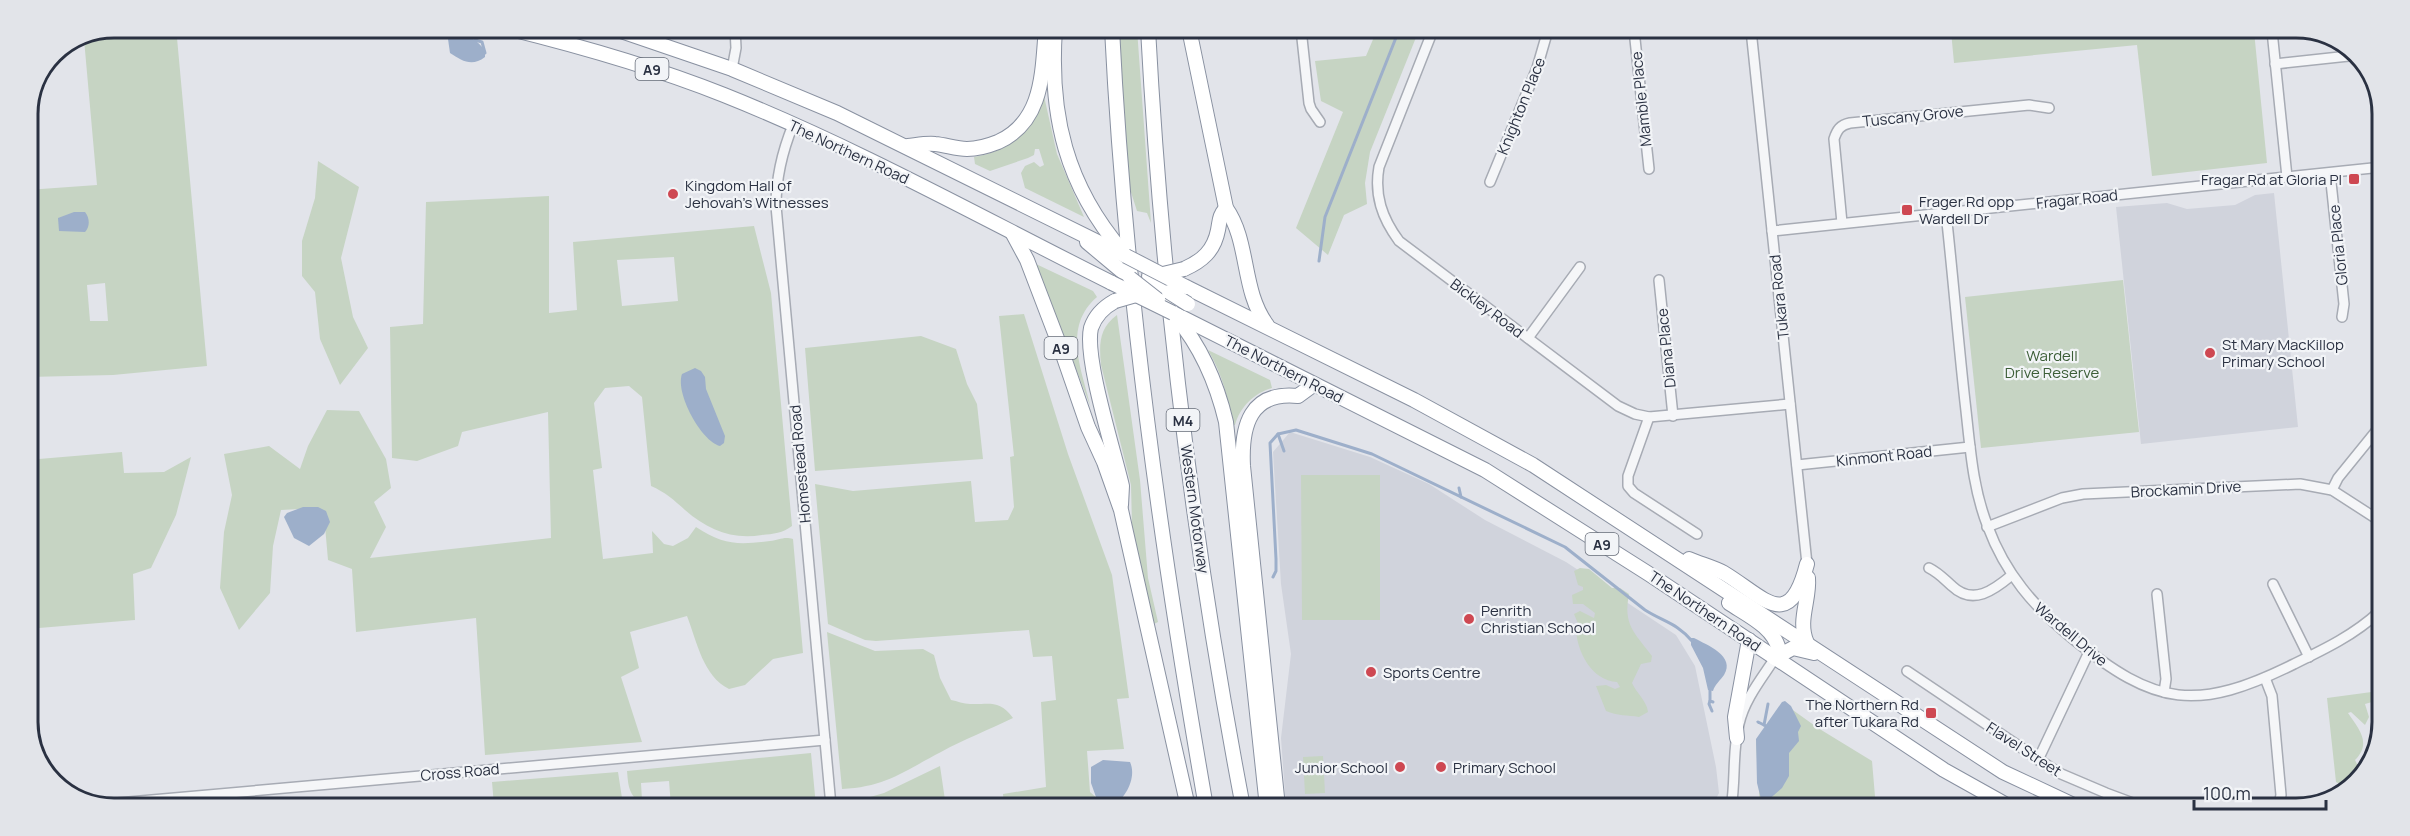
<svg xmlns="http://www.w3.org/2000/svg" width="2410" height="836" font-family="Manrope,sans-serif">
  <rect width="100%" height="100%" fill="#e2e4ea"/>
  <g fill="#d0d3dc">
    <polygon points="2274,193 2298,427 2141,444 2116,207 2167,203 2187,209 2235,205 2255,195"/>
    <polygon points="1290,432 1370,457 1429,484 1485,520 1566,562 1676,635 1695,666 1716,767 1719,793 1711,808 1286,807 1281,738 1291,654 1281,584 1273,452"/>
  </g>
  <g fill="#c6d4c3" fill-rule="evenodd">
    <path d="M114,27H176L207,366L113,375L28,377L27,190L97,185L84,39ZM105,283L108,321H90L87,285Z"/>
    <polygon points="1118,29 1137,29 1151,223 1147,213 1137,211 1129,186"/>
    <polygon points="1377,30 1419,30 1370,152 1365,183 1367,204 1344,215 1328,255 1296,228 1343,112 1321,101 1315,61 1366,56"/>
    <polygon points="1951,31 2254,31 2267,163 2152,176 2137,45 1954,63"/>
    <path d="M1044,96L1057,154L1084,217L1025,188L1021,173L1025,166L1034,162L1040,167L1044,165L1039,149H1035L1034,155L1028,158L990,171L975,164L974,157C1009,151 1034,131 1044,96Z"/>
    <polygon points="318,161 359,187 341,258 353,317 368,348 340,385 320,339 315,292 302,276 302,241 315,198"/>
    <path d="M549,196V313L577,310L573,242L754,226L771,293L792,526C783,533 773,534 762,535C732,540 708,530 685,510C674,500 665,492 651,486L642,397L629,386L605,388L594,403L602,468L593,470L603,559L653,553L652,531L664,544L673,546L688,538L696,527C724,545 737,545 770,541C779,540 784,536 793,539L803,653L773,659L745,685L729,689C703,676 697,642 687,616L630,632L639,668L621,677L642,742L485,755L476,618L356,632L352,569L328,560L325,526L318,508L281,510L273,546L270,593L239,630L220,588L224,532L232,495L224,454L269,446L300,469L308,446L327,410L359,411L386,459L391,488L374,502L386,527L370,558L551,538L548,412L462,432L458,446L417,461L392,458L390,327L423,324L426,202ZM674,257L678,301L622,306L617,260Z"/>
    <path d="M1036,264L1093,291L1097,297C1062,327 1082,370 1091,408Z"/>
    <polygon points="2123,280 2139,432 1981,448 1965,297"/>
    <polygon points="1024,314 1068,454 1112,575 1129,698 1117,699 1124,749 1087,751 1090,792 1107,807 1004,806 1003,794 1046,787 1041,702 1056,700 1052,656 1033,657 1029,630 876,641 865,640 828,624 815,484 853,491 971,481 975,522 1008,520 1014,507 1010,457 1014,456 999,316"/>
    <path d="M1117,315L1140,480L1148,578L1158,622L1154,624L1132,526L1131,485L1101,365C1099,344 1099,328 1117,315Z"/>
    <polygon points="921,336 956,349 967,384 977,404 983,459 815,471 805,348"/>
    <path d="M1208,350L1270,380L1272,388C1254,393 1240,407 1235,425H1231C1229,398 1222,374 1208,350Z"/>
    <polygon points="122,452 124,473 164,472 191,457 176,515 151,568 133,574 135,620 27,629 27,460"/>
    <polygon points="1301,475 1380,475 1380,620 1302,620"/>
    <path d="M1580,568L1589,569L1612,588H1620L1629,594C1623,625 1634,632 1652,656L1651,662L1641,664L1632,683C1637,694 1647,701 1648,712L1639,717C1628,715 1617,716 1606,711L1596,686L1606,685L1615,689L1620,687L1617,682C1592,681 1576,651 1576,627L1579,626L1574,614L1580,611L1594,618L1595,613L1583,604H1573L1572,595L1583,590V587L1578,585L1574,571Z"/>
    <path d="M827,632L875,651L923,649L934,655L940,678L951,700C957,701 964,704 970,704C989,705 999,699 1013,718C989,730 964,739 941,752C904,771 886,787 842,789Z"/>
    <path d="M2379,691V718H2377L2372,702L2365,704L2369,717L2365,725L2351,712L2348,713C2359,729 2372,743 2355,760L2357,764L2363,763L2367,766L2350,790L2336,782L2327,698Z"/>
    <polygon points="1783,703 1818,728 1872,761 1876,808 1760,808 1756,742"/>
    <path d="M811,753L816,806H671L669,781L641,783L642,800H637C628,792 628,782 627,771Z"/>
    <polygon points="1323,756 1325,793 1305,794 1303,757"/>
    <polygon points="940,766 945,800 948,806 846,806 846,804 884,793"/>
    <polygon points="618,772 622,798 631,806 494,805 492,782"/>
  </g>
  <g fill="#9dafca">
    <path d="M453,33C469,34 475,39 485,50V57C472,67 462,61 450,53L448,39Z"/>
    <path d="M74,212H85C90,218 90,227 85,232L59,231L58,218Z"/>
    <path d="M695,368L701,371L705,377L706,389L725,436L724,443L720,446C701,441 675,393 682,374Z"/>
    <polygon points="303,507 318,507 326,511 330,522 324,534 309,546 294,538 284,517 287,513"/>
    <path d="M1691,638H1694C1707,645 1736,656 1724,675C1720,681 1715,684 1713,691L1708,690L1703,668L1691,645Z"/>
    <polygon points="1785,701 1791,706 1801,726 1798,732 1799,741 1789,753 1789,776 1782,788 1766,802 1761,799 1757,783 1756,739 1782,702"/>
    <path d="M1103,760L1130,762C1137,777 1126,799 1111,807L1107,804L1105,801L1096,797L1091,783V767Z"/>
  </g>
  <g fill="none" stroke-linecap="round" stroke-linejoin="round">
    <g stroke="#9dafca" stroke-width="3">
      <polyline points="475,40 482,42 485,53"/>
      <polyline points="1319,261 1325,217 1399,30"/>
      <polyline points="1278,434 1284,451"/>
      <polyline points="1459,488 1461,497"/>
      <path d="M1273,577L1276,571V559L1270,443L1278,434L1296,430L1372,454L1565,547L1645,610C1664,622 1677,623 1692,641"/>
      <polyline points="1710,687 1710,701 1713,702"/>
      <polyline points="1710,701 1709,704 1712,711"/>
      <polyline points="1758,722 1766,726"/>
      <polyline points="1764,725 1768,704"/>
    </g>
    <g stroke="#a7abb4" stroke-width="12">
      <g id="minor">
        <polyline points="1301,29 1309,103 1311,109 1320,122"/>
        <path d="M1433,30L1379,167C1374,195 1382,218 1399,241L1618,406L1635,414L1649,417L1790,404"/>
        <polyline points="1634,30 1649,169"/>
        <polyline points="1751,30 1807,564"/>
        <polyline points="2272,31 2287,177"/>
        <polyline points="2275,64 2358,55"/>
        <polyline points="732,69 736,48 735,28"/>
        <path d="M793,125C782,152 776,177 776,206L831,806"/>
        <polyline points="2330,173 2344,304 2342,317"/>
        <polyline points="1490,182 1537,68 1548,30"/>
        <path d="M1946,213C1953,276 1958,339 1965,402C1970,444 1972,487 1988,527C2005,573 2034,607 2072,638C2156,707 2197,712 2294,664C2325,649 2354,635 2379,612"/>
        <path d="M1842,223L1834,139C1837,130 1840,125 1850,123L2029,105L2049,108"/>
        <polyline points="1772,231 2382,167"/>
        <polyline points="1659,280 1673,416"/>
        <polyline points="1528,338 1580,267"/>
        <polyline points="1649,417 1628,476 1628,486 1634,493 1697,534"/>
        <polyline points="1797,465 1970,447"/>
        <polyline points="2332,490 2338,478 2381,425"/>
        <polyline points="1987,527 2062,498 2083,494 2300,484 2332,490 2380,521"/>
        <path d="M1929,568C1939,573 1944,579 1952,586C1973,606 1994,590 2012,575"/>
        <polyline points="2273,584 2309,657"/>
        <polyline points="2157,594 2166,679 2164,692"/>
        <polyline points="1907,671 2059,773 2106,793 2149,809"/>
        <polyline points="2265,678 2272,696 2281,795 2278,809"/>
        <polyline points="2038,760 2089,652"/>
        <polyline points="95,805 825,740"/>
        <path d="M1731,808C1736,780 1732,751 1739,724C1744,700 1762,678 1775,658"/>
      </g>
    </g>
    <g stroke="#8991a1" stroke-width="16">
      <g id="highway">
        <path d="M507,28C580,46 654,67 724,95C857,148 984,219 1112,283"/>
        <polyline points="612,28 732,69 837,113 1126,256"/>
        <path d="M1055,29C1049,115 1066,186 1123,252"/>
        <path d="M1112,29C1125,290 1161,549 1206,807"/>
        <path d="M1148,29C1162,290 1194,551 1243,807"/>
        <path d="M1189,29L1226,208C1250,242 1241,290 1267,325"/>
        <path d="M908,146C917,145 927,143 935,144C946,145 956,149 967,149C978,149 988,146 998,142C1040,123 1042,80 1045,40"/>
        <polyline points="1013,234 1027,260 1061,349 1088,427 1104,462 1121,510 1188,807"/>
        <polyline points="1087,242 1130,278"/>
        <path d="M1184,269C1202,261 1214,251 1218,230C1220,220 1219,216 1226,208"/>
        <polyline points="1149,276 1169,292"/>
        <polyline points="1186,287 1414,400 1533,465 2003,772 2082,809"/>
        <path d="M1115,301C1104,307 1095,316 1091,328C1084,358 1114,451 1122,486L1121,505"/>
        <polyline points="1173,313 1485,470 1649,574 1944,770 2012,808"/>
        <path d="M1176,317C1202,348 1217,384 1226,422L1267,807"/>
        <path d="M1689,559C1700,564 1713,567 1724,573C1764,597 1789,634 1807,564"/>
        <path d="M1729,603C1747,615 1774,627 1779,650L1775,658"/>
        <path d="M1807,643C1797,621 1810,600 1808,578"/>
        <polyline points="1775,658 1793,648 1814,653"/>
        <polyline points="1737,738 1735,717 1749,640"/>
        <path d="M1278,807L1243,466C1241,426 1250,391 1298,396L1313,385"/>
      </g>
    </g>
    <use href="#minor" stroke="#f5f6f8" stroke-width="9"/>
    <use href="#highway" stroke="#fff" stroke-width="14"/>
    <g stroke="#8991a1" stroke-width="16" stroke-linecap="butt">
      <g id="highway-bridge">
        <polyline points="1126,256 1186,287"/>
        <polyline points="1163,274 1184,269"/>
        <polyline points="1130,278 1158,300"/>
        <polyline points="1112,283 1173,313"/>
        <polyline points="1169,292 1188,304"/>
        <polyline points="1115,301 1136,295"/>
      </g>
    </g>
    <use href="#highway-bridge" stroke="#fff" stroke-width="14"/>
  </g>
  <g fill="#ce4852" stroke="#f2f4f7" stroke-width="2">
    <rect x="2348" y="173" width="12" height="12" rx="3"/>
    <circle cx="673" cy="194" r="6"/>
    <rect x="1901" y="204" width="12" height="12" rx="3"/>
    <circle cx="2210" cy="353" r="6"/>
    <circle cx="1469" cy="619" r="6"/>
    <circle cx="1371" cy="672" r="6"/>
    <rect x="1925" y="707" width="12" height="12" rx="3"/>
    <circle cx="1400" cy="767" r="6"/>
    <circle cx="1441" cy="767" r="6"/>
  </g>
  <g text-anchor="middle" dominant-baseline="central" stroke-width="4.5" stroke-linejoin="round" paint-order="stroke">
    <g fill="#f2f4f7" stroke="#666c78" stroke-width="1.5">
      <rect x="635.5" y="58" width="33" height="22" rx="4.5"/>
      <rect x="1044.5" y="337" width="33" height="22" rx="4.5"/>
      <rect x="1166.5" y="409" width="33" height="22" rx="4.5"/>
      <rect x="1585.5" y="533" width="33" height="22" rx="4.5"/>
    </g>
    <g font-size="14" font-weight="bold" fill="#2a3142">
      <text x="652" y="69">A9</text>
      <text x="1061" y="348">A9</text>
      <text x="1183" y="420">M4</text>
      <text x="1602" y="544">A9</text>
    </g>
    <g font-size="15" fill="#2a3142" stroke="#f2f4f7">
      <text transform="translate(1641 99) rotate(-96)">Mamble Place</text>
      <text transform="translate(1521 106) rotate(-68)">Knighton Place</text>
      <text transform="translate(1913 116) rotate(-6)">Tuscany Grove</text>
      <text transform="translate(849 152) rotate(25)">The Northern Road</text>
      <text transform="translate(2077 199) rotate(-6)">Fragar Road</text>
      <text transform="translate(2338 245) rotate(-96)">Gloria Place</text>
      <text transform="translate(1779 297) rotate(-96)">Tukara Road</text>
      <text transform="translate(1487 308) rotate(37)">Bickley Road</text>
      <text transform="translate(1666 348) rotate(-96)">Diana Place</text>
      <text transform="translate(1284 369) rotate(27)">The Northern Road</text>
      <text transform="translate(1884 456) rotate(-6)">Kinmont Road</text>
      <text transform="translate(800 464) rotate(-95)">Homestead Road</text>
      <text transform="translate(2186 489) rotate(-3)">Brockamin Drive</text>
      <text transform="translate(1195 509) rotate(82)">Western Motorway</text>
      <text transform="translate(1705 611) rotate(34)">The Northern Road</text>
      <text transform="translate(2071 634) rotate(40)">Wardell Drive</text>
      <text transform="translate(2024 749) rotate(33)">Flavel Street</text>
      <text transform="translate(460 772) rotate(-5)">Cross Road</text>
    </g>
    <g font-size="15" fill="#2a3142" stroke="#f2f4f7" text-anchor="start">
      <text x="2342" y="179" text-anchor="end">Fragar Rd at Gloria Pl</text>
      <text x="685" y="185">Kingdom Hall of<tspan x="685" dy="17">Jehovah's Witnesses</tspan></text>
      <text x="1919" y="201">Frager Rd opp<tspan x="1919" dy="17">Wardell Dr</tspan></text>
      <text x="2222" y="344">St Mary MacKillop<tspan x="2222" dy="17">Primary School</tspan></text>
      <text x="1481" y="610">Penrith<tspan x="1481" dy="17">Christian School</tspan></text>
      <text x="1383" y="672">Sports Centre</text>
      <text x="1919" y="704" text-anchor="end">The Northern Rd<tspan x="1919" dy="17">after Tukara Rd</tspan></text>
      <text x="1388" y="767" text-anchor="end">Junior School</text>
      <text x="1453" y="767">Primary School</text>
    </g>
    <g font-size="15" fill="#3c5e37" stroke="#f2f4f7">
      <text x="2052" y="355">Wardell<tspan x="2052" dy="17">Drive Reserve</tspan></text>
    </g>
  </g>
  <path d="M0 0H2410V836H0ZM114 38H2296A76 76 0 0 1 2372 114V722A76 76 0 0 1 2296 798H114A76 76 0 0 1 38 722V114A76 76 0 0 1 114 38Z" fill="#e2e4e9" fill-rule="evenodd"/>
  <path fill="none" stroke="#2a3142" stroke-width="3" d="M114 38H2296A76 76 0 0 1 2372 114V722A76 76 0 0 1 2296 798H114A76 76 0 0 1 38 722V114A76 76 0 0 1 114 38Z"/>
  <path d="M2194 800v9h132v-9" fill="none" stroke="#2a3142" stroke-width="3"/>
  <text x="2203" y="800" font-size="18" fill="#2a3142" stroke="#f2f4f7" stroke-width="4.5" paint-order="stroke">100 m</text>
</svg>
